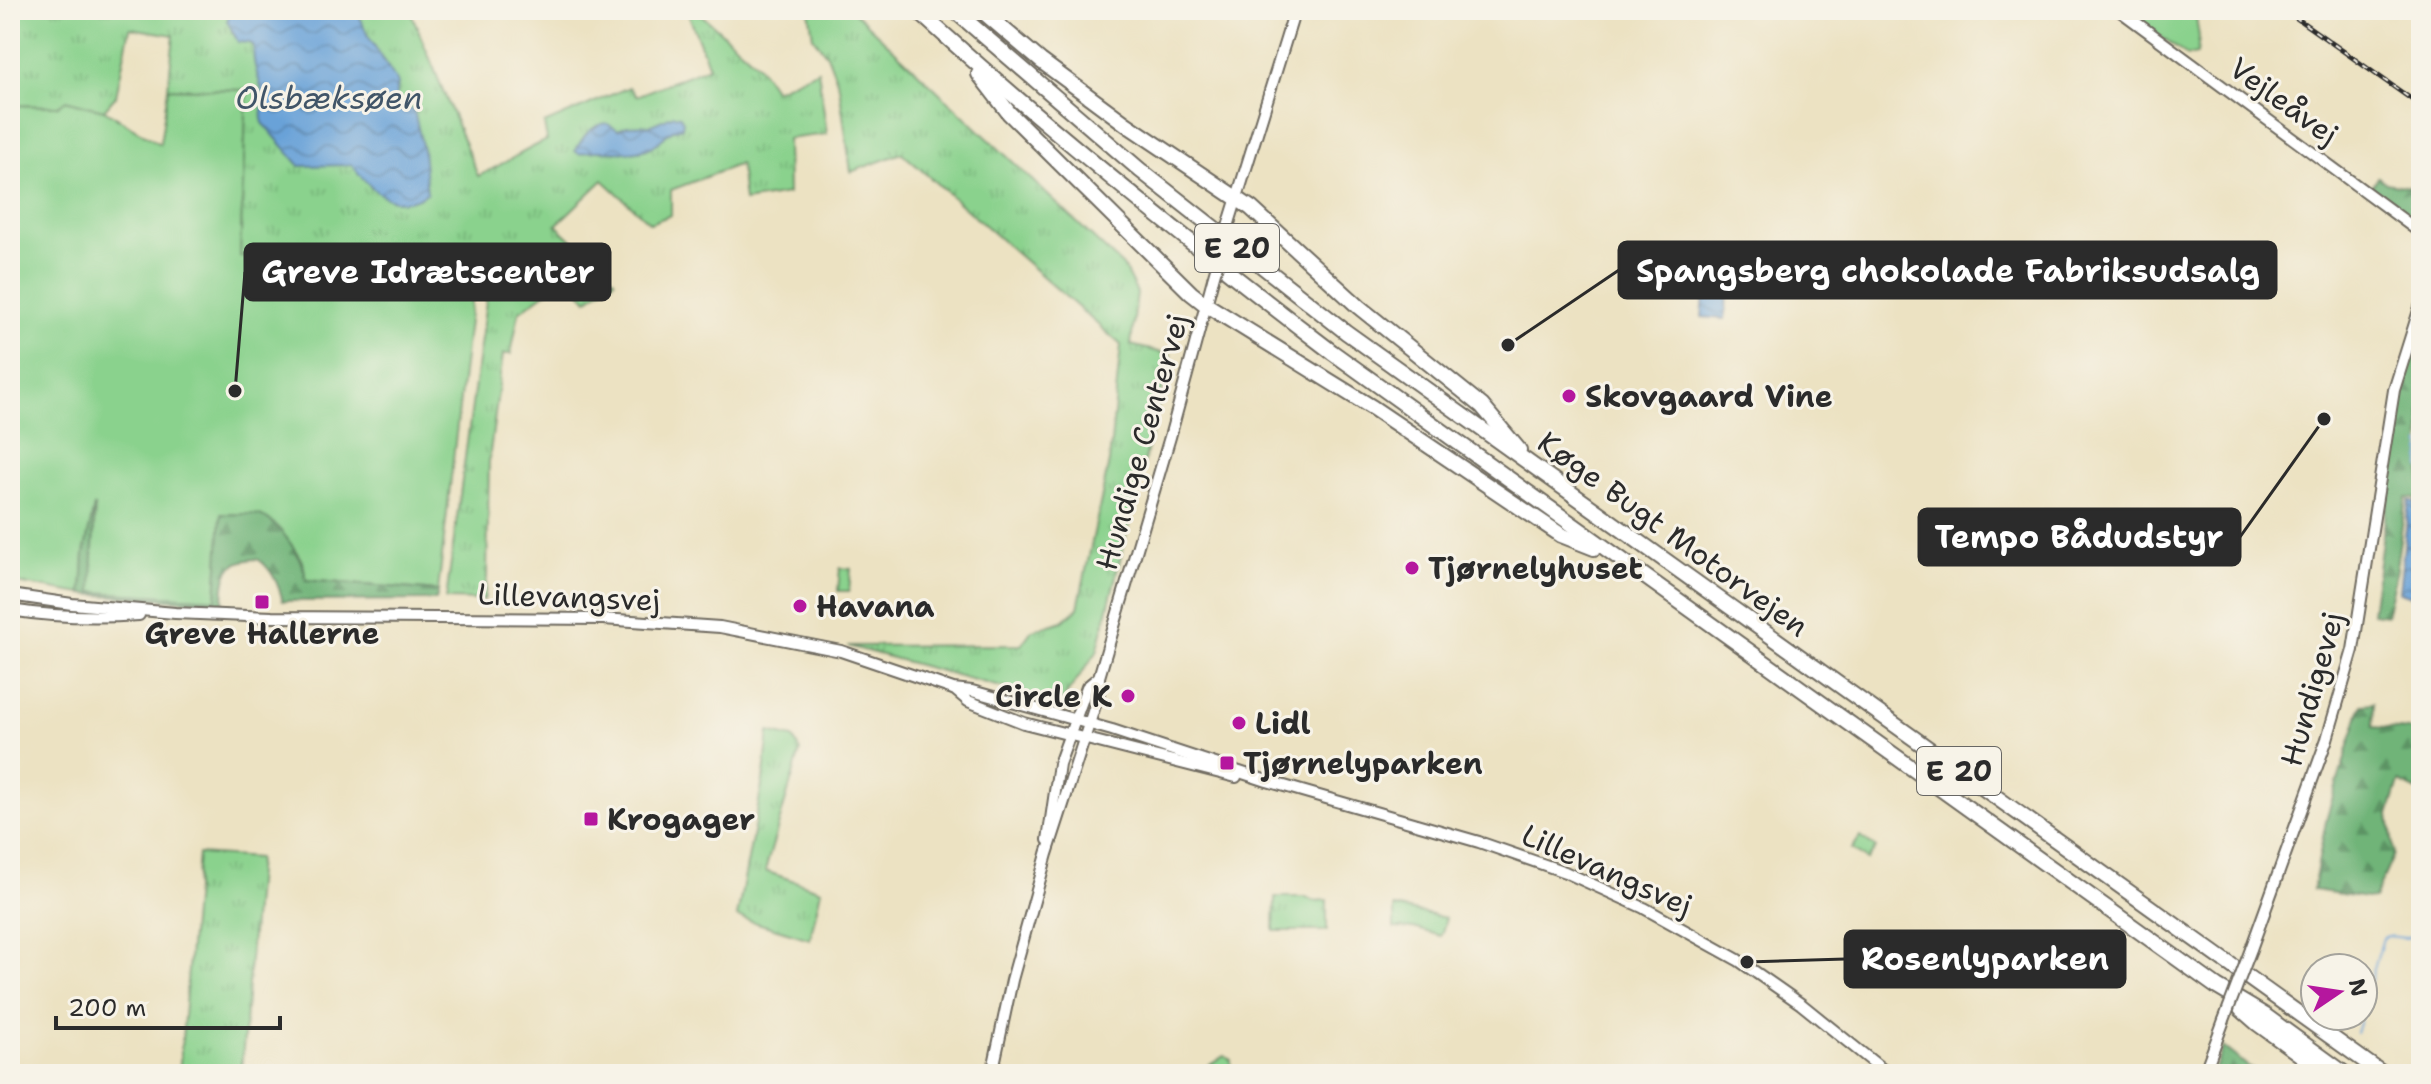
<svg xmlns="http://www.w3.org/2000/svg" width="2431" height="1084" font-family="'Shantell Sans',sans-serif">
  <defs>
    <pattern id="forest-firs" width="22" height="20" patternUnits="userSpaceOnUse" patternTransform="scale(2)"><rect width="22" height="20" fill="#6fb478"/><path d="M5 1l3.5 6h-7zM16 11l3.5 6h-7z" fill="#5b9363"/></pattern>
    <pattern id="park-tufts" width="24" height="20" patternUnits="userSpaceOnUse" patternTransform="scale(2)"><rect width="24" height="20" fill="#8ad28d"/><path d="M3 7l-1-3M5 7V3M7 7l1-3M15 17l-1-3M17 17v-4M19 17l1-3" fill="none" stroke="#77b47a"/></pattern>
    <pattern id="water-waves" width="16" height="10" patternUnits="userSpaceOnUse" patternTransform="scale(2)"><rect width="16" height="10" fill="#69a2d8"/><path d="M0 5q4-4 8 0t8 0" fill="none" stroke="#5784af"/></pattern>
  </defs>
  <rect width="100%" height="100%" fill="#f7f3e8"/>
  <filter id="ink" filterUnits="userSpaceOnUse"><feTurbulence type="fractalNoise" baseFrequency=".0125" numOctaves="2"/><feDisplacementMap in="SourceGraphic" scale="16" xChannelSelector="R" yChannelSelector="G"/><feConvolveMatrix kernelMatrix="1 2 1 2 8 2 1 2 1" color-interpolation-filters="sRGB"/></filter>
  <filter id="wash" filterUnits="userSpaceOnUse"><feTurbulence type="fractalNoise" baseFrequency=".006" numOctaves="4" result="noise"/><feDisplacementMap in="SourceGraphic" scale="32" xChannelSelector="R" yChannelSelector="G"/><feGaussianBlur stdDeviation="1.8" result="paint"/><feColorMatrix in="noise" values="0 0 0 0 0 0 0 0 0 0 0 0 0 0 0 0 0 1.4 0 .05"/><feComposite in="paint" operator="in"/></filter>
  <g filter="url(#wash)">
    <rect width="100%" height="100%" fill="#ece2c2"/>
    <g fill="#8ad28d" stroke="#5a7e5c" stroke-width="2">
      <polygon points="2124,10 2195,10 2199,37 2197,54 2187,56"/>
      <path d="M168,88L247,90L240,256L474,277L438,591L305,580C305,576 305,571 304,567C301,554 273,519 260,516C249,513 234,515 222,514L216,599L91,592L95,506L84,554L82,594L10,582V105L58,106L65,100L104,110L160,144Z"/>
      <polygon points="840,568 851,569 849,591 838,591"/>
    </g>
    <g fill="url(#forest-firs)" stroke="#4d7052" stroke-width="2">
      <polygon points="2378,177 2386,183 2421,189 2421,225 2370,188"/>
      <polygon points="2421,326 2421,519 2416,499 2406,498 2394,581 2386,615 2372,613 2405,374"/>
      <path d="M94,506L92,592L216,599L221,514C233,515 250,513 259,515C280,521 304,560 306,580L438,591L436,600L283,601C278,584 273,570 258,559C226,560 224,574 223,603L82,594L84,554Z"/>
      <polygon points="2374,703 2373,727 2421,731 2421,793 2399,782 2389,815 2394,854 2374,899 2313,890 2327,816 2362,704"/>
      <polygon points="2223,1047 2258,1074 2213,1074"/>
    </g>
    <g fill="url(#park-tufts)" stroke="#5a7e5c" stroke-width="2">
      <path d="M10,10H410L478,176C502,165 523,151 547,140L544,124L629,87L636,96L709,67L688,13L690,10H696L757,64L775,90L818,70L827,134L787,139L788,194L744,201L740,164L671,190V215L650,223L603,180L556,225L615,280L587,300L567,277L519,312L511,354H503L489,460L487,577L484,600L446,599L489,279L240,256L247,90L168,88L174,35L130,28L116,96L104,110L66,100L58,106L10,105Z"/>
      <polygon points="809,10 852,10 1123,266 1137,293 1131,345 1171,355 1097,652 1060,703 848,646 1021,645 1032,630 1063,621 1078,608 1109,462 1121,345 902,153 851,172 839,86 827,55 813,37"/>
      <polygon points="769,732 793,738 800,751 765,871 821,890 810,939 737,917 764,775"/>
      <polygon points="1860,837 1876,848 1867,860 1852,849"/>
      <polygon points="198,854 258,858 241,1074 179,1074"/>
      <polygon points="1275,897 1306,897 1314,901 1327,900 1327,931 1274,931"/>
      <polygon points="1394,907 1446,918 1441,936 1417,929 1394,928"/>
      <polygon points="1224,1056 1231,1060 1230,1074 1196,1074"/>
    </g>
    <g fill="url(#water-waves)" stroke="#4a6682" stroke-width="2">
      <path d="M231,10H357L367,34L398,83L396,97L402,107L414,110L423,150L427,193C396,215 370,190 352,165L300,166L263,123C259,113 264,107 263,98C261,80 251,65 254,46L250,43L238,42L227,21Z"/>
      <path d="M674,115L680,116L683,121L682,127C678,129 673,129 670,132C663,137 659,144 649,148C627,157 602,146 579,154L575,151C583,137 589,127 606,123L618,130L627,126L651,125Z"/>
      <polygon points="1706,275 1729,276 1725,319 1702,317"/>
      <polygon points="2409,501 2415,503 2421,555 2421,599 2399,592"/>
    </g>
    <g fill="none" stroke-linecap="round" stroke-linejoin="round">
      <g stroke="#69a2d8" stroke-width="2">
        <polyline points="2421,443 2421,469"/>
        <polyline points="2363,1007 2383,938 2388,936 2405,938 2421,934"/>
        <polyline points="2356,1033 2361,1016"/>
      </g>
    </g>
  </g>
  <g filter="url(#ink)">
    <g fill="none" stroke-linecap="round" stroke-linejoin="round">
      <g stroke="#6f6b60" stroke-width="14">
        <g id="secondary">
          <polyline points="2119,10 2421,233"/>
          <polyline points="1230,220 1295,10"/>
          <polyline points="10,595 72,604 175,613 272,617 603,619 720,627 841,651 953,689 972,691 1112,730 1267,781 1479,842 1565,872 1644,908 1738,960 1801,1004 1888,1074"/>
          <path d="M10,610C54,617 95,618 139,615"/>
          <polyline points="955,690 968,701 1024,723 1236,777"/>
          <polyline points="1048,840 1059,764 1087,687 1099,677"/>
          <polyline points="2251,949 2327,739 2353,650 2394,390 2421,304"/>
          <polyline points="992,1074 1012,980 1047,854 1099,693 1099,677 1170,437 1213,279"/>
          <polyline points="2204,1074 2224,1020"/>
        </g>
      </g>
      <g stroke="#6f6b60" stroke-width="18">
        <g id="highway">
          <path d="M917,10C1050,131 1189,243 1332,352L2217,987L2264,1015L2345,1074"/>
          <polyline points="954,10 1140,170 1346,332 2383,1074"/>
          <polyline points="981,10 1041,61 1126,124 1251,208 1359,307 1482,406 1519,450"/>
          <polyline points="979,74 1009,113 1191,293 1205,304 1373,408 1561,535 1594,548"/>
          <polyline points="2241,1009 2257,1023 2327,1074"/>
        </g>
      </g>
      <use href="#secondary" stroke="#fff" stroke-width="10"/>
      <use href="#highway" stroke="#fff" stroke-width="14"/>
      <g stroke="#2b2b2b" stroke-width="5">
        <polyline id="rail" points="2285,10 2421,106"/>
      </g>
      <use href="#rail" stroke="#f7f3e8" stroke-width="2" stroke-dasharray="6" stroke-linecap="butt"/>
      <g stroke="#6f6b60" stroke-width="14" stroke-linecap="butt">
        <g id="secondary-bridge">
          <polyline points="1213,279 1230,220"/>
          <polyline points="2224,1020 2251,949"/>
        </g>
      </g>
      <use href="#secondary-bridge" stroke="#fff" stroke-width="10"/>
    </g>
  </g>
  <g fill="#b5179e" stroke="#f7f3e8" stroke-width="3">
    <circle cx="1569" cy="396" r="8"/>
    <circle cx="1412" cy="568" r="8"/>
    <rect x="254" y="594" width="16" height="16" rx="4"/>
    <circle cx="800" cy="606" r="8"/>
    <circle cx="1128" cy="696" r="8"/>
    <circle cx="1239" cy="723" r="8"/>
    <rect x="1219" y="755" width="16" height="16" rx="4"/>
    <rect x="583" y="811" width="16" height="16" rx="4"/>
  </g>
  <g text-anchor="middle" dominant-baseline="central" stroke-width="6" stroke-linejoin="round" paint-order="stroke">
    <g fill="#f7f3e8" stroke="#686764" stroke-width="2">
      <rect x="1195" y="224" width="84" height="48" rx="6"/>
      <rect x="1917" y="747" width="84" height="48" rx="6"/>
    </g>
    <g font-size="28" font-weight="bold" fill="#2b2b2b">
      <text x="1237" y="248">E 20</text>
      <text x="1959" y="771">E 20</text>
    </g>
    <g font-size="30" fill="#2b2b2b" stroke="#f7f3e8">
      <text transform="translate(2284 101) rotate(36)">Vejleåvej</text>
      <text transform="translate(1142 442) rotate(-74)">Hundige Centervej</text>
      <text transform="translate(1673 534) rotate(36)">Køge Bugt Motorvejen</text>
      <text transform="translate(569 597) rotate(2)">Lillevangsvej</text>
      <text transform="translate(2312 689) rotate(-74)">Hundigevej</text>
      <text transform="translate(1607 870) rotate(24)">Lillevangsvej</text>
    </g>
    <g font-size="30" font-weight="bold" fill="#2b2b2b" stroke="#f7f3e8" text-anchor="start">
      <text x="1585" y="396">Skovgaard Vine</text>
      <text x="1428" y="568">Tjørnelyhuset</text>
      <text x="816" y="606">Havana</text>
      <text x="262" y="633" text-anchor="middle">Greve Hallerne</text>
      <text x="1112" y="696" text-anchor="end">Circle K</text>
      <text x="1255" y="723">Lidl</text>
      <text x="1243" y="763">Tjørnelyparken</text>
      <text x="607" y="819">Krogager</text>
    </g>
    <g font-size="32" font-style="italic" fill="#415568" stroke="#f7f3e8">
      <text x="329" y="97">Olsbæksøen</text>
    </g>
  </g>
  <path fill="none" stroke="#2b2b2b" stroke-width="3" d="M1508 345L1619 270M235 391L245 272M2324 419L2240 537M1747 962L1845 959"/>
  <g fill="#2b2b2b" stroke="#f7f3e8" stroke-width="3">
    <circle cx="1508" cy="345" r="8"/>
    <circle cx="235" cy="391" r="8"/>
    <circle cx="2324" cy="419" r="8"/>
    <circle cx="1747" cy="962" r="8"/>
  </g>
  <g fill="#2b2b2b" stroke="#2b2b2b" stroke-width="3">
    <rect x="1619" y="242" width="657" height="56" rx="8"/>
    <rect x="245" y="244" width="365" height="56" rx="8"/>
    <rect x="1919" y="509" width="321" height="56" rx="8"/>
    <rect x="1845" y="931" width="280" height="56" rx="8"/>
  </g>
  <g font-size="32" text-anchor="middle" font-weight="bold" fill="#fff">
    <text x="1948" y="282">Spangsberg chokolade Fabriksudsalg</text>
    <text x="428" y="283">Greve Idrætscenter</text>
    <text x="2079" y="548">Tempo Bådudstyr</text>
    <text x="1985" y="970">Rosenlyparken</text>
  </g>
  <rect width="2431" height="1084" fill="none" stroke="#f7f3e8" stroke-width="40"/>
  <g transform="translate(2339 992) rotate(77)"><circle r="38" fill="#f7f3e8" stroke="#a5a39c" stroke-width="2"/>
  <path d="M0-6L14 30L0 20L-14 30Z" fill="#b5179e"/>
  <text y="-12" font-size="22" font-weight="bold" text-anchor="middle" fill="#2b2b2b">N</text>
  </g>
  <path d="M56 1016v12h224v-12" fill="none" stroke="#2b2b2b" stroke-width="4"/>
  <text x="68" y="1016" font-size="24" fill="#2b2b2b" stroke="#f7f3e8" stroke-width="6" paint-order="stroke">200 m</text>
</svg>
